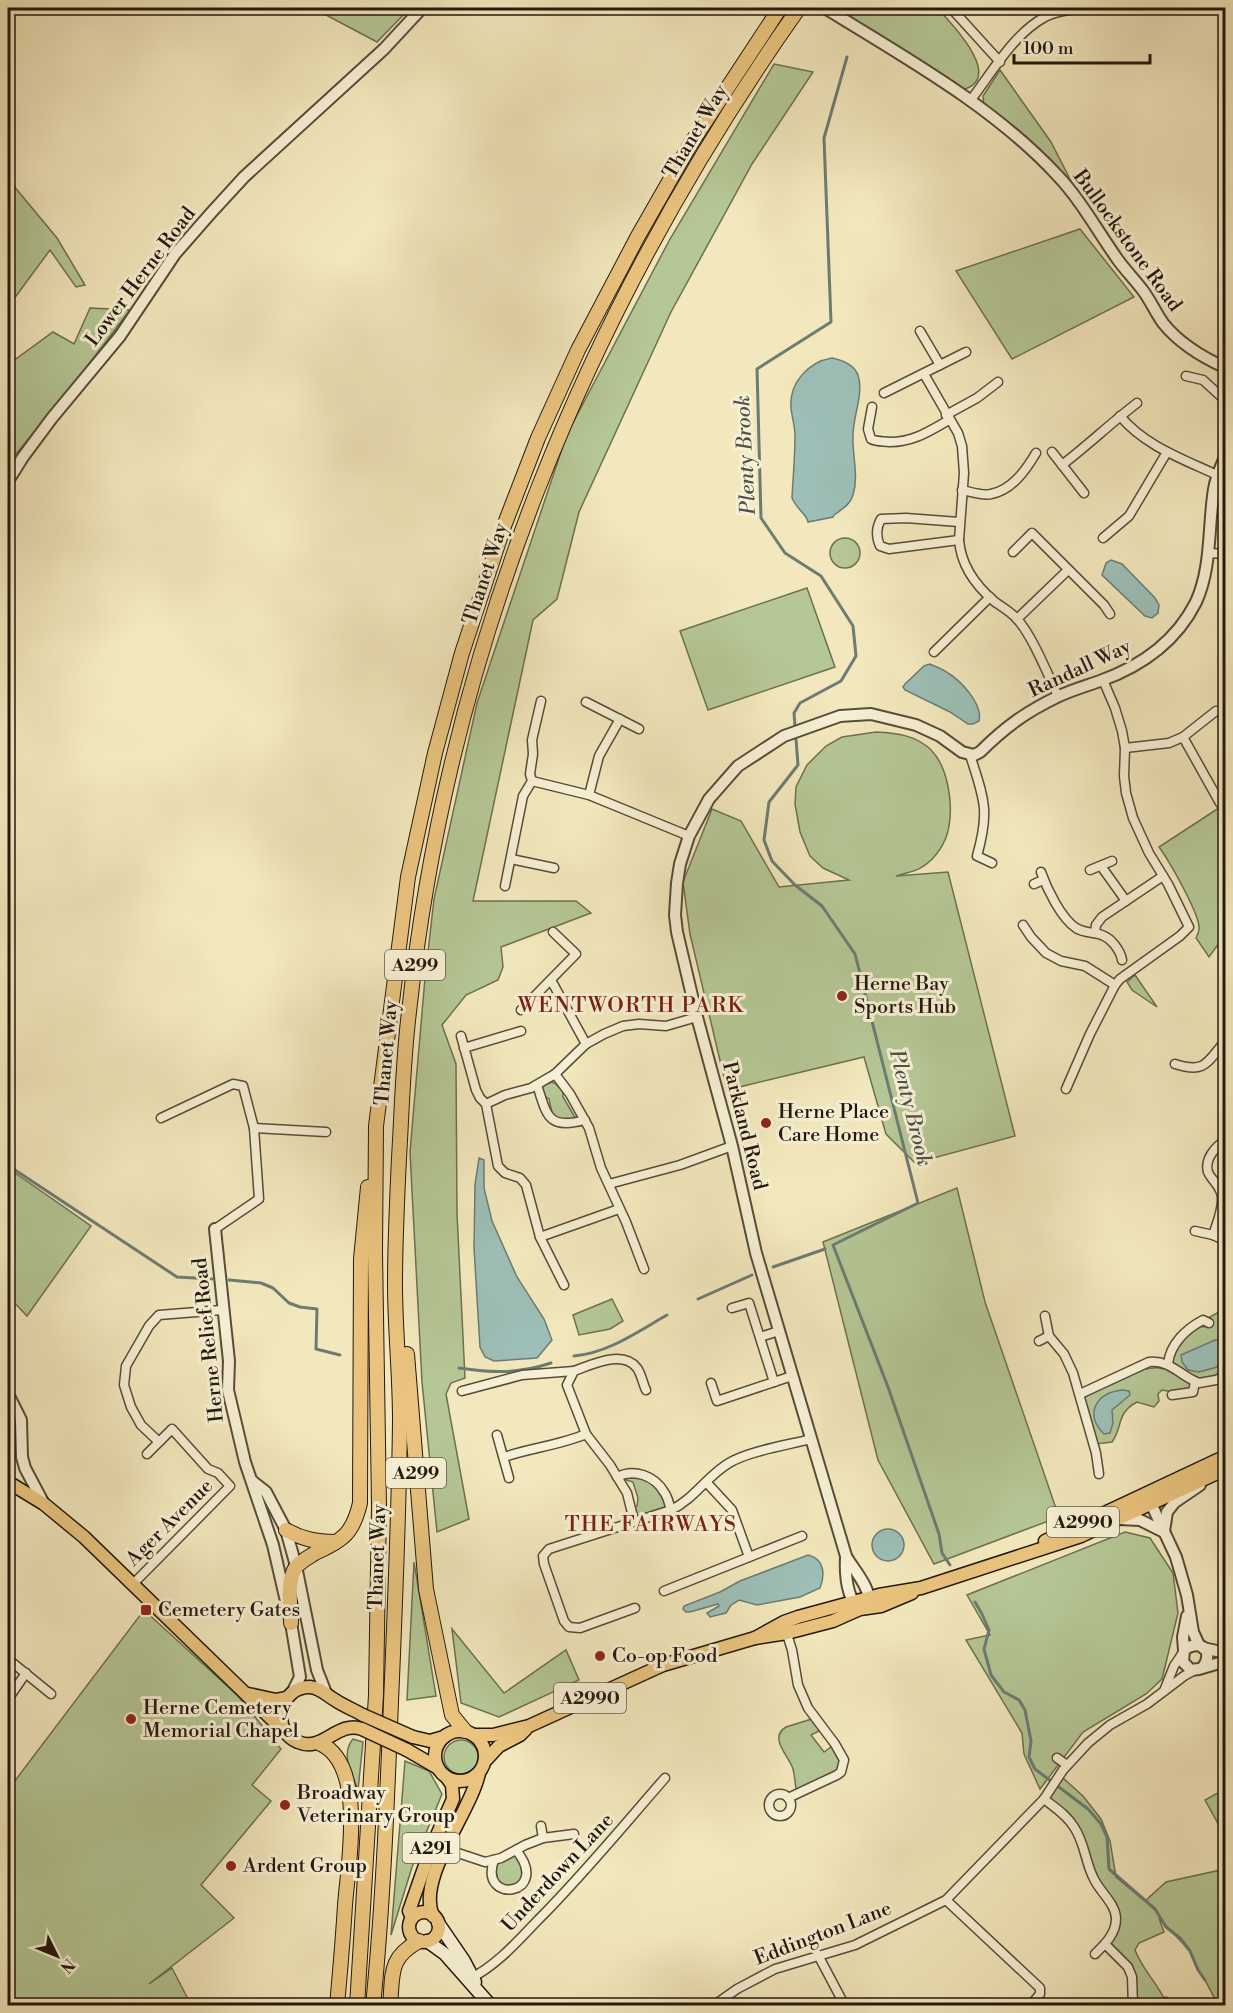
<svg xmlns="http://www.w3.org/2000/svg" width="1233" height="2013" font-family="'Libre Bodoni',serif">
  <rect width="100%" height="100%" fill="#f3e8bd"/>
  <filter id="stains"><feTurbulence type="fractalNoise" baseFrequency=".00333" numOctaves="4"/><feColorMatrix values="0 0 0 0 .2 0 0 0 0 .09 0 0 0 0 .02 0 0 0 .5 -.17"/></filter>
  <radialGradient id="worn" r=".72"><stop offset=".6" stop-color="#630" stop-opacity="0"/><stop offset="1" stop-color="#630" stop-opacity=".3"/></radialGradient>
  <g fill="#b5c795" stroke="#6c7052" stroke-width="1.5">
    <polygon points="313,8 410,8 377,42"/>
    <path d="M841,8H937C951,23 1007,80 961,90L847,16Z"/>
    <polygon points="774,64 813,72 752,164 671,312 579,512 557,599 533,620 473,901 576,901 591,913 501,947 503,967 498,980 466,995 442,1025 456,1064 457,1214 465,1378 451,1383 446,1394 469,1519 437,1532 422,1382 410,1152 425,978 434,899 477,703 567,434 670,239"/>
    <polygon points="1000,70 1051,142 1072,183 1070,185 984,107 983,96"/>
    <polygon points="8,179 57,238 85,285 76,287 50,250 8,307"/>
    <polygon points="1080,229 1134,297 1012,359 956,271"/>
    <polygon points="90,308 130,310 89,364 8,464 8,357 13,361 53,332 74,344"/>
    <circle cx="845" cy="553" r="15"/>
    <polygon points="807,588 835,667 708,710 680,631"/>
    <path d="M876,732C896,733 917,735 932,751C948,768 953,803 949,826C947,841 936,859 922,867C915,872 905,873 896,876L948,872L1015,1136L915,1163L886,1134L864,1057L727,1090L690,934L683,882L712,809L741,821L779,887L849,880L823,868L810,856L800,832L795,804L796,787L807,765L826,746L842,737Z"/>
    <path d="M1225,804V935L1209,957L1196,938C1197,935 1199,933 1199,929C1201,916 1168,859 1159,847Z"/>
    <polygon points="1135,975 1157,1007 1132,990 1127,982"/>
    <polygon points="552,1082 556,1084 563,1092 563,1097 576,1119 572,1121 553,1117 549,1099 543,1095 541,1087"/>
    <polygon points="8,1168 91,1226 27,1316 8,1296"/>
    <polygon points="957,1188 985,1302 1059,1517 934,1564 878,1460 823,1242"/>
    <polygon points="612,1299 623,1321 610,1329 579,1335 573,1315"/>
    <path d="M1219,1312H1225V1369L1222,1373L1190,1388L1188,1391L1173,1392L1162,1390L1158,1394L1159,1401L1154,1407L1137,1402C1116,1413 1123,1427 1112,1442L1096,1444L1083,1397C1101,1388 1144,1362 1163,1369L1167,1363L1169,1352L1199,1325L1202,1327L1208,1326V1318Z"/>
    <polygon points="623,1474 652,1479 671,1510 634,1521 631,1508 637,1506 638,1498 633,1482 617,1477"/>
    <polygon points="1125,1532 1150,1538 1173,1573 1178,1613 1162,1679 1146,1694 1083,1732 1040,1789 1024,1754 1022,1733 966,1640 990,1635 967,1595"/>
    <polygon points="414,1562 436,1696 407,1700"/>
    <polygon points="144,1610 238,1696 281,1749 252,1785 271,1801 201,1885 234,1918 149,1984 172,1968 191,2005 125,2006 124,2003 121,2006 8,2005 8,1790"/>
    <polygon points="452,1629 504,1693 566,1650 579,1680 499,1717 461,1703"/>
    <path d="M815,1718L823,1729L811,1735L824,1752L835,1744L841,1753V1772L797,1793C795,1785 795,1777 793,1769C789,1756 768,1738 786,1727Z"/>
    <path d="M353,1739L363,1742L358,1790C352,1774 340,1754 353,1739Z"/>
    <circle cx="461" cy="1757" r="17"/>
    <polygon points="405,1761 429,1771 442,1794 412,1867 391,1935"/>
    <path d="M1059,1777L1064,1779L1083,1796L1101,1819L1110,1841L1116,1877L1145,1901L1166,1882L1225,1869V2005H1218L1205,1980L1198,1970L1190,1951L1159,1918L1164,1932L1139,1943L1135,1950C1142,1969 1158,1984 1166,2002L1165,2005H1133L1132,1977L1105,1944L1116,1920L1094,1880L1074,1827L1044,1799Z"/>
    <polygon points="1225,1789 1225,1836 1205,1800"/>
    <polygon points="516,1850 525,1862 521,1886 499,1888 494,1860"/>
  </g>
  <g fill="#9dbfb7" stroke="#6c7c74" stroke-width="1.5">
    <path d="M832,358C842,360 854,365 858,375C864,394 853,416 853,435C852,455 859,476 853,495C850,505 842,509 834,515L833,517L808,522C807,514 797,510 792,498C793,477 795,457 795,436C795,426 792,418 791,408C789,383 808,362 832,358Z"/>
    <polygon points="1111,560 1122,564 1155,598 1159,605 1158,613 1152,618 1145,616 1102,575 1106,563"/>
    <path d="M930,664C936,667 943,669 948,673C961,681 983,704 979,721L973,724H968L950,712L905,690L903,687L905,684L924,666Z"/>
    <polygon points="479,1158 484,1160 484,1188 492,1221 517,1277 544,1319 552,1340 537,1358 494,1361 485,1357 480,1347 474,1248 475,1185"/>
    <polygon points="1215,1340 1222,1341 1224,1346 1223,1358 1217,1367 1199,1372 1188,1370 1182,1362 1181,1355"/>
    <path d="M1122,1390L1129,1391L1130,1395L1112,1410L1113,1423L1110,1433L1104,1434C1084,1414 1096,1393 1122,1390Z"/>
    <circle cx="888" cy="1545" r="16"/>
    <path d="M808,1555C825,1559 825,1575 820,1588L800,1597L757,1605L739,1600L731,1605L726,1613L710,1617L707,1613L719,1606L718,1604L690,1612H686L683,1609L684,1606L720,1592L740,1581Z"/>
  </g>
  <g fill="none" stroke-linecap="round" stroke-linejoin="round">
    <g stroke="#6c7c74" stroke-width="3">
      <polyline points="847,57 824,138 831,322 757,369 761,518 785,553 821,576 853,626 856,656 841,681 800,703 794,713 798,765 769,802 764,840 772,861 795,885 822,906 855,954 918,1203 833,1245 888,1387 939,1534 942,1553 950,1565"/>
      <polyline points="9,1166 177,1277 212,1279"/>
      <polyline points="773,1267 825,1249"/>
      <polyline points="229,1280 261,1283 273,1288 289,1303 300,1307 317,1309 316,1349 340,1355"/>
      <polyline points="698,1299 752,1275"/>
      <path d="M574,1356C608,1353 637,1332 667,1315"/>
      <path d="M459,1368C493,1373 518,1374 551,1363"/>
      <polyline points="975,1602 982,1614 989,1630 984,1649 991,1675 1004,1692 1019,1700 1025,1710 1031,1741 1029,1757 1035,1769 1088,1809 1101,1824 1107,1837 1109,1869 1155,1909 1166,1927 1180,1938 1190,1951 1198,1970 1205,1980"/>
    </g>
    <g stroke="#574c3a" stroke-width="11">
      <g id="minor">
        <polyline points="951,8 1000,62"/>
        <path d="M970,101C991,74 1014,33 1045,17C1056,11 1070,10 1082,8"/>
        <polyline points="920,331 940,365"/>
        <path d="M924,374L958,433L962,446L964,473L959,540C961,566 976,586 995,602C1002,607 1011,612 1017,619C1032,635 1048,675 1058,696"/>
        <polyline points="1186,376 1203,380 1226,401"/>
        <polyline points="884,393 966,352"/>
        <path d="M872,407L868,429L871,439C877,442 883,441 890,442C914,442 929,431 949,420"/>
        <polyline points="946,415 977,398 998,382"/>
        <path d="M1120,416C1145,446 1183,459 1217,475"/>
        <polyline points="1052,452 1084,493"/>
        <path d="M1062,465C1088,445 1111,423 1137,403"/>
        <path d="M962,490C971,492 982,496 991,494C1012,490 1026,470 1036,453"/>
        <polyline points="1103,538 1129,516 1167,452"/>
        <path d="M959,540L889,549L880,546C876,537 876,528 881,519L906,518L959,522"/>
        <polyline points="1013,552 1032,533 1104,605 1110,614"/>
        <polyline points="1208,553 1226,554"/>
        <polyline points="1017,619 1068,570"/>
        <polyline points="934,652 990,597"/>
        <polyline points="586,702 639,729"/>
        <polyline points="1183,737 1220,803"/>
        <polyline points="1125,748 1169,743 1183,737 1216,711"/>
        <path d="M970,755C984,799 990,810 977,856L992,863"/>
        <polyline points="532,781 589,795 689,836"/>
        <polyline points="589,795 599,756 620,719"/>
        <polyline points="511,859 554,868"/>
        <polyline points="1101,866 1126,901"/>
        <polyline points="1090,870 1112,861"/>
        <path d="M1041,872C1047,889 1061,918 1076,928C1089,936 1102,929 1114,944C1118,949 1121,953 1122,960"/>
        <polyline points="1034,884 1043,880"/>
        <polyline points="505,886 523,796 532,781 530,774 533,754 532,740 541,701"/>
        <polyline points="1023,925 1031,937 1046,953 1061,961 1085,966 1115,985"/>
        <polyline points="1095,933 1096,925 1102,917 1163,876"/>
        <polyline points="551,980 586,1044"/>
        <polyline points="521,1010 576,954 553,932"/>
        <polyline points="461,1036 476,1090 480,1098 486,1104 498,1166 505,1173 520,1178 526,1185 540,1237 564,1285"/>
        <polyline points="464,1048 521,1031"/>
        <path d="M1175,1064C1206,1074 1207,1062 1226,1040"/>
        <polyline points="555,1074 570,1094 589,1128 601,1168 626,1222 644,1269"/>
        <path d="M537,1085C547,1116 548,1130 585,1120"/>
        <polyline points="1066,1089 1090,1034 1115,985 1120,979 1180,936 1189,927 1168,884 1149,853 1133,818 1126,793 1124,776 1125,748 1122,731 1115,708 1103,680"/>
        <polyline points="486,1104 505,1095 531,1088 555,1074 586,1044 604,1034 623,1026 639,1024 666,1026 697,1017"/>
        <polyline points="161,1118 233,1084 243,1086 254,1128 259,1199 215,1229"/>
        <polyline points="254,1128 326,1132"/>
        <polyline points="609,1184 680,1165 732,1146"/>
        <polyline points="1195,1231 1213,1235 1226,1241"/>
        <path d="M1213,1235C1217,1223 1223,1210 1222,1197C1221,1186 1212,1181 1208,1172C1204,1159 1216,1146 1226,1140"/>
        <polyline points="540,1237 619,1209"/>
        <polyline points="732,1308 749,1303 774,1382"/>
        <polyline points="1045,1316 1049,1336 1064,1354 1073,1373 1096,1453 1099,1474"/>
        <polyline points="760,1337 779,1331"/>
        <polyline points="1039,1341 1049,1336"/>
        <path d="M1168,1364C1170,1344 1186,1329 1203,1320L1209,1323"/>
        <polyline points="711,1383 717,1401 792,1376"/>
        <polyline points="462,1391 522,1375 574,1371"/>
        <path d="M1080,1394L1149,1362C1171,1360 1180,1376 1199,1383L1216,1380L1226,1375"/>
        <polyline points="1172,1395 1193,1392 1195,1382"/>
        <polyline points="497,1435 509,1478"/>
        <polyline points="159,1442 141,1425 131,1407 124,1385 126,1366 149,1326 159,1315 222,1310"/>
        <path d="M504,1457C531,1448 560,1445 586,1434"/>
        <path d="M617,1477C634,1468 655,1476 664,1492C668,1497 669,1504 671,1510"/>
        <polyline points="707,1483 732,1510 749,1557"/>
        <path d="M634,1521L627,1493L610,1465L586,1434L567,1385L574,1371C591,1365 623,1349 637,1368C641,1373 643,1384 646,1390"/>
        <polyline points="133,1584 230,1486 218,1473 208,1469 172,1429 147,1454"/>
        <polyline points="664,1591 802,1536"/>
        <path d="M635,1608L580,1628L569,1627L564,1621L544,1564L543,1556L549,1549L671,1510C694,1499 707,1476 729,1463C749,1451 788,1445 811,1439"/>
        <polyline points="785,1628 792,1650 798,1685 808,1708 835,1744 844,1760 841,1772 837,1775 788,1798"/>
        <polyline points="8,1659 51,1694"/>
        <polyline points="1164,1691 1174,1666 1182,1654"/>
        <polyline points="8,1699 26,1673"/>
        <polyline points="1057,1758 1067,1765"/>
        <circle cx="780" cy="1805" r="11"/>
        <path d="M1044,1799C1054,1807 1067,1815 1074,1827C1085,1843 1085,1862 1094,1879C1100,1892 1116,1904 1116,1919C1116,1934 1104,1945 1095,1954"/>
        <polyline points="541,1826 543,1838"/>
        <polyline points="446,1849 485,1862 501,1858 525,1845 543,1838 574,1834"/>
        <path d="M494,1860C478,1906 553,1895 516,1850"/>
        <polyline points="946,1900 1040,1988 1040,1994 1030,2006"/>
        <polyline points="1105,1944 1128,1967 1132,1977 1133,2006"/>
        <polyline points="818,1955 845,2006"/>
        <path d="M468,1980C497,1965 516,1943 538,1920C583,1875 623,1826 665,1778"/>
        <polyline points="713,2006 737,1989 775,1969 855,1945 946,1900 1044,1799 1063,1770 1088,1743 1110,1725 1147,1704 1184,1676 1195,1670"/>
        <polyline points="1165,2006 1166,2002"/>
      </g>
    </g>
    <g stroke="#574c3a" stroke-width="14">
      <g id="tertiary">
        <path d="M825,8C904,57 993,106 1057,175C1081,200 1098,232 1118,260C1126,271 1136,281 1144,292C1151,302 1156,313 1163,323C1178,342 1204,358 1226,368"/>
        <polyline points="8,481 23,457 52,418 120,336 175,254 211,213 244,177 384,49 422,8"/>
        <polyline points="215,1229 229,1361 228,1390 245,1462 273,1545 291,1623 300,1677 292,1693"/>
        <polyline points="8,1394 21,1420 22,1457 25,1468 44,1504"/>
        <polyline points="252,1481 266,1492 286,1530 296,1566 317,1670 326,1693"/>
        <polyline points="1148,1497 1176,1557 1187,1595 1193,1632 1199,1645"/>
        <polyline points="1119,1519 1140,1520 1164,1532"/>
        <polyline points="1164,1531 1167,1512 1175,1502 1200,1485"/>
        <path d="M846,1557C845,1574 846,1593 857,1608"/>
        <path d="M868,1605C873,1590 853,1569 846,1556L756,1253L732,1146L697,1017L677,932L675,915L677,883L680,864L689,836L709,799L738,766L784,736L840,716L871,714L916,725L940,736L962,752L974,755L980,752C1005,727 1026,712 1057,697C1071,690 1086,686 1100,681C1142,666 1176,642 1196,602C1212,567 1208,526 1214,489C1216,477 1221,466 1226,455"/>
        <polyline points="1203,1648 1226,1653"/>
        <polyline points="1184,1650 1183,1637 1187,1616"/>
        <path d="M1203,1667C1215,1651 1200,1638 1184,1650L1183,1662L1191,1670L1199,1669L1226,1661"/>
      </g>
    </g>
    <g stroke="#23180f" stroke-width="15">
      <g id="secondary">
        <polyline points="438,1923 464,1961 475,1982"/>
        <polyline points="427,1941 445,1954 491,2006"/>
      </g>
    </g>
    <g stroke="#23180f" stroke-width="15">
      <g id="primary">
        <polyline points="8,1482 44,1504 84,1537 285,1732"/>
        <polyline points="1045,1541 1226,1456"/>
        <polyline points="755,1638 784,1622 798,1617 879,1595 921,1588 1081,1536 1226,1469"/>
        <polyline points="248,1694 276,1700 287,1698"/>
        <path d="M362,1729C337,1720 323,1753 298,1742C269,1730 280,1686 310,1687C321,1688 326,1695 335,1700C344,1706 354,1710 363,1715"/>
        <circle cx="460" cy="1756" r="25"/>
        <polyline points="474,1735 493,1735 529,1726 663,1665 755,1638 787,1633 833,1621 860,1609 881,1606 912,1593"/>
        <polyline points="413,1737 430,1741 444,1737"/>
        <polyline points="407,1750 438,1768"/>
        <polyline points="486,1760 499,1746 520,1735 526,1729"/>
        <circle cx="424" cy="1927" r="15"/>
        <path d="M433,1916C416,1878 471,1812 479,1773"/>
        <polyline points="412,1918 409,1911 430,1851 453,1799 452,1785 448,1779"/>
      </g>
    </g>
    <g stroke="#23180f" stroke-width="16">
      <g id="trunk">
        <polyline points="407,1354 426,1589 452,1715 465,1731"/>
        <path d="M286,1530C302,1539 316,1542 335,1542"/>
        <path d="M291,1623C291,1607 286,1581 296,1567C301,1561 309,1557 315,1553C342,1541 353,1534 360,1503L361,1259L368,1187"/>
        <path d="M319,1743C367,1763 348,1864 345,1905C343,1939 340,1972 337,2006"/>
        <polyline points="357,2006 376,1695 379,1505 375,1252 376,1126 408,877 435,753 462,653 504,526 538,438 578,350 638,236 690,145 780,8"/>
        <path d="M373,2006C383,1905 387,1803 391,1702C395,1608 399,1514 400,1420C400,1374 395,1329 395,1284C395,1242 397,1200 399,1158C402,1109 403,1060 409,1012C448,647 588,306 799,8"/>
        <path d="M390,2006C393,1974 388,1958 419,1941"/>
      </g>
    </g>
    <use href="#minor" stroke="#f7f0d4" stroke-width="8"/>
    <use href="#tertiary" stroke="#f7f0d4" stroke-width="10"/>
    <use href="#secondary" stroke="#f7f0d4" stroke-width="12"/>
    <use href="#primary" stroke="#eac47e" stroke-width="12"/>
    <use href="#trunk" stroke="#eac47e" stroke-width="14"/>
    <g stroke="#23180f" stroke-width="15" stroke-linecap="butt">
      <g id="primary-bridge">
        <polyline points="363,1715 413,1737"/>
        <polyline points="362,1729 407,1750"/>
      </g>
    </g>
    <use href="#primary-bridge" stroke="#eac47e" stroke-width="12"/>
  </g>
  <g fill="#8f2418" stroke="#f7f0d4" stroke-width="2">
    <circle cx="842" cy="996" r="6"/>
    <circle cx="766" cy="1123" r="6"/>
    <rect x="140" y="1604" width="12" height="12" rx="3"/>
    <circle cx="600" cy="1656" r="6"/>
    <circle cx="131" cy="1719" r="6"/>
    <circle cx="285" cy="1805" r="6"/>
    <circle cx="231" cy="1866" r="6"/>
  </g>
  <g text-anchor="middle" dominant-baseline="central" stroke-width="6" stroke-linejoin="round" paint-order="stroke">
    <g fill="#f7f0d4" stroke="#63594a" stroke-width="1.5">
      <rect x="385" y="950" width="60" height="30" rx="4.5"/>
      <rect x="386" y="1458" width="60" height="30" rx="4.5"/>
      <rect x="1047" y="1507" width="72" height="30" rx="4.5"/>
      <rect x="554" y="1683" width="72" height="30" rx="4.5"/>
      <rect x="402.5" y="1833" width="57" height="30" rx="4.5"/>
    </g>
    <g font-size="18" font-weight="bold" fill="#23180f">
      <text x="415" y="965">A299</text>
      <text x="416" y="1473">A299</text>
      <text x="1083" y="1522">A2990</text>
      <text x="590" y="1698">A2990</text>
      <text x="431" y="1848">A291</text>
    </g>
    <g font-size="20" fill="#23180f" stroke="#f7f0d4">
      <text transform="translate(696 132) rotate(-59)">Thanet Way</text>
      <text transform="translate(1127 241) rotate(54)">Bullockstone Road</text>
      <text transform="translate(141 277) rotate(-53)">Lower Herne Road</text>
      <text transform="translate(486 574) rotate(-72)">Thanet Way</text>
      <text transform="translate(1080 669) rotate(-25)">Randall Way</text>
      <text transform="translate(387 1053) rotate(-85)">Thanet Way</text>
      <text transform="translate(744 1126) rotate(76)">Parkland Road</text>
      <text transform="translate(209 1340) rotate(-96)">Herne Relief Road</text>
      <text transform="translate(170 1523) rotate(-45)">Ager Avenue</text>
      <text transform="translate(378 1557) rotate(-88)">Thanet Way</text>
      <text transform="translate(558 1873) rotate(-47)">Underdown Lane</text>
      <text transform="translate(823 1934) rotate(-21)">Eddington Lane</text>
    </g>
    <g font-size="20" fill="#23180f" stroke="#f7f0d4" text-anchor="start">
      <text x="854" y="984">Herne Bay<tspan x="854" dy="23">Sports Hub</tspan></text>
      <text x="778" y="1112">Herne Place<tspan x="778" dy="23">Care Home</tspan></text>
      <text x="158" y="1610">Cemetery Gates</text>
      <text x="612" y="1656">Co-op Food</text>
      <text x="143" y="1708">Herne Cemetery<tspan x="143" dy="23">Memorial Chapel</tspan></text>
      <text x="297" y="1793">Broadway<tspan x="297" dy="23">Veterinary Group</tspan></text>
      <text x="243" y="1866">Ardent Group</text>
    </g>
    <g font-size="21" font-style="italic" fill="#4e524a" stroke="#f7f0d4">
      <text transform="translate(746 455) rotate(-93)">Plenty Brook</text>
      <text transform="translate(910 1108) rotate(76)">Plenty Brook</text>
    </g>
    <g font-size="21" letter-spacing="1.5" fill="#7a1f14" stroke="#f7f0d4">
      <text x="631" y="1006">WENTWORTH PARK</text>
      <text x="651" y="1525">THE FAIRWAYS</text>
    </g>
  </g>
  <rect width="1233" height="2013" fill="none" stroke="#f3e8bd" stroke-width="30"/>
  <rect x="9" y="9" width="1215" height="1995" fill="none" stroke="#23180f" stroke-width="3"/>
  <rect x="15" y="15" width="1203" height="1983" fill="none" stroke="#23180f" stroke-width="1.5"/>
  <g transform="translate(57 1956) rotate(133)" stroke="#f7f0d4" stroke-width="4.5" paint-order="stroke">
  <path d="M0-4.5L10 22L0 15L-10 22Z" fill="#23180f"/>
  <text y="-9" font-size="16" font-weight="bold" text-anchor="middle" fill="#23180f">N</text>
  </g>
  <path d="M1014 54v9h136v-9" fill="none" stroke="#23180f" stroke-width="3"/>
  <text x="1023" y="54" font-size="18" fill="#23180f" stroke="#f7f0d4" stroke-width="4.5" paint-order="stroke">100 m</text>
  <rect width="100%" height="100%" filter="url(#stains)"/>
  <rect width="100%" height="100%" fill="url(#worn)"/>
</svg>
